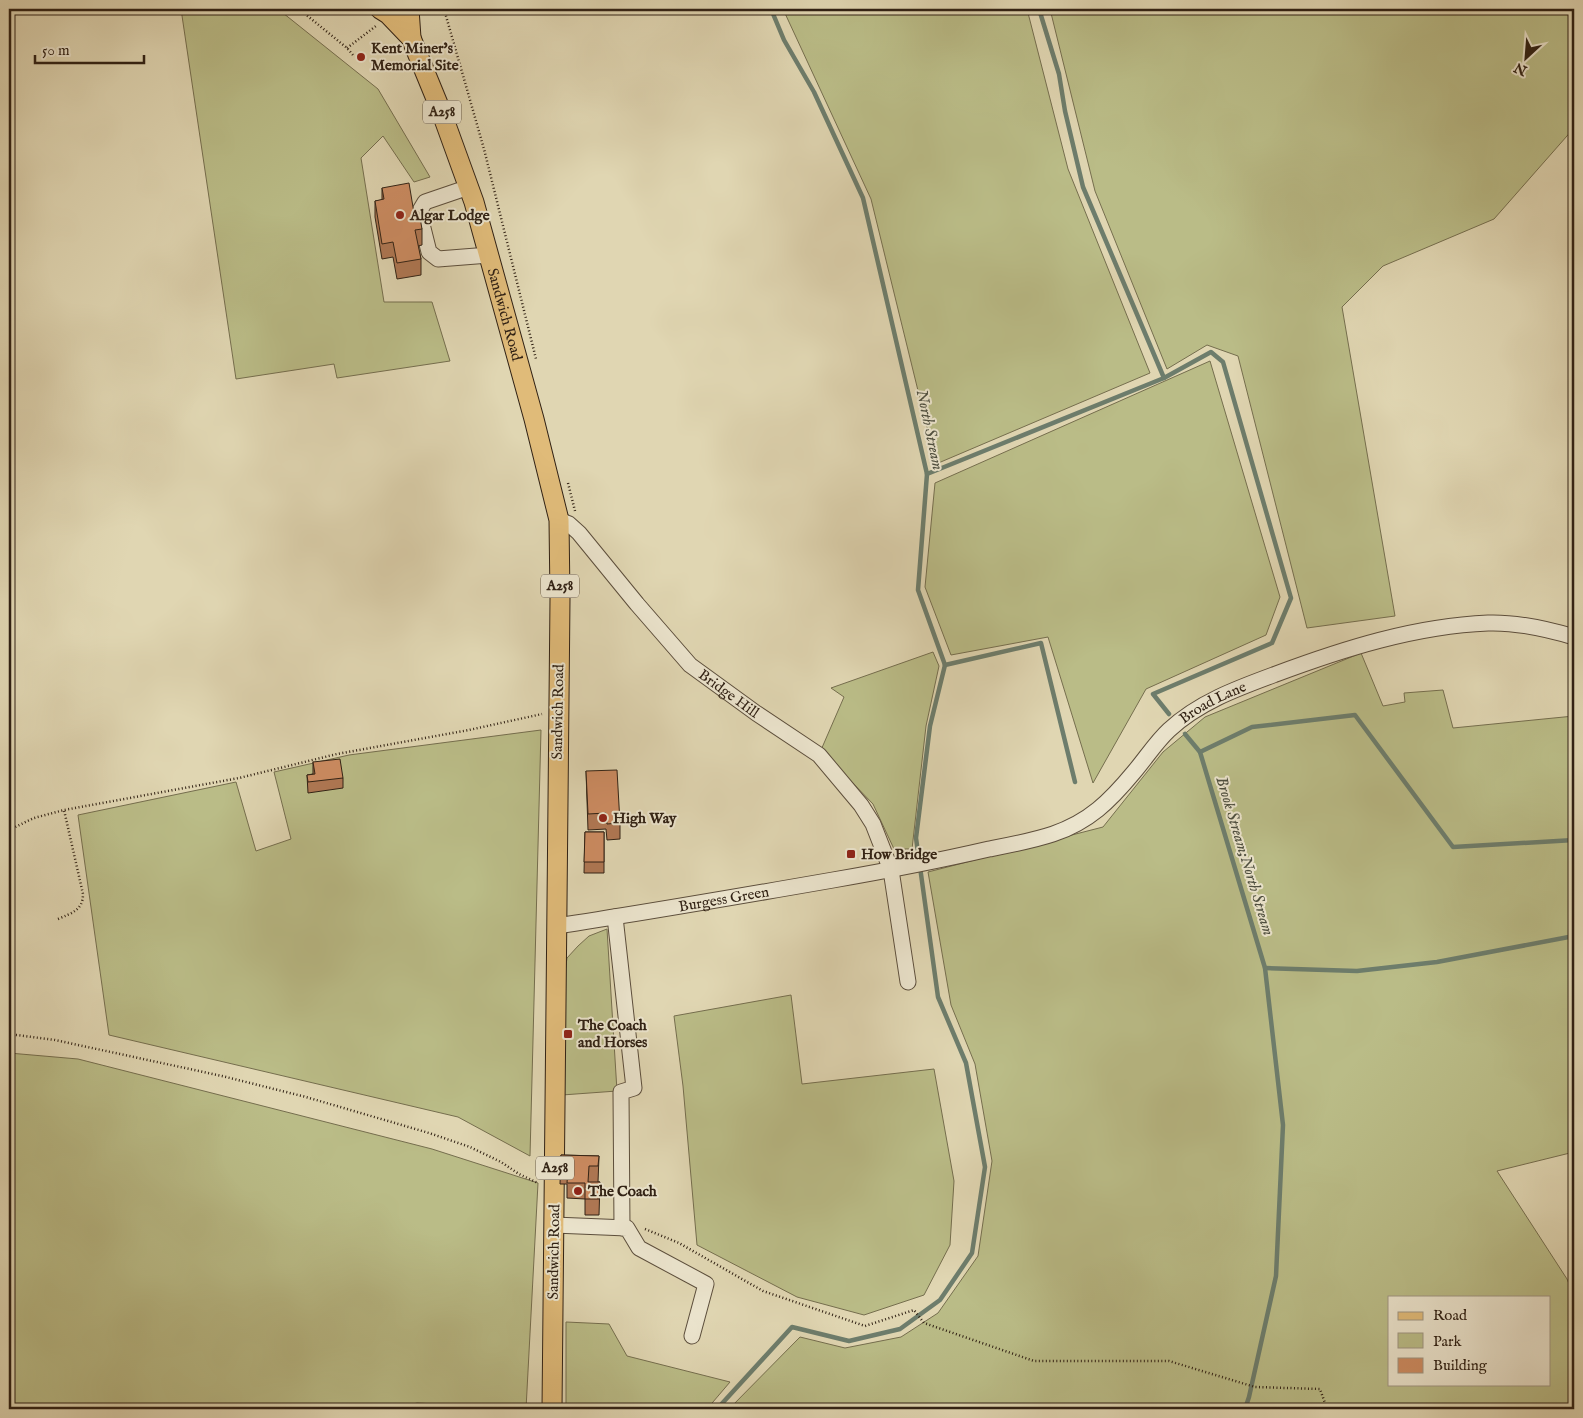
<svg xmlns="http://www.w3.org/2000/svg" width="1583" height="1418" font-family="'IM FELL English',serif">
  <rect width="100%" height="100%" fill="#e0d6b2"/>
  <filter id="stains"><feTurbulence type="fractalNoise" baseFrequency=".004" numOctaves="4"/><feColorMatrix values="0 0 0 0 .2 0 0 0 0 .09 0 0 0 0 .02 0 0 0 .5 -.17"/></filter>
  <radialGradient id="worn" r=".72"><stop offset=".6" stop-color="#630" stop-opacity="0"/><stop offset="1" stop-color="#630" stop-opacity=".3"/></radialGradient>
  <g fill="#babc87" stroke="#756e4e" fill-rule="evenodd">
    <polygon points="181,9 278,9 378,89 430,177 414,182 383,136 361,158 384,302 432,302 450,361 337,378 334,364 236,379"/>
    <polygon points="783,9 1027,9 1068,169 1150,373 936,464 871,199"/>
    <polygon points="1050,9 1574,9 1574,128 1494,219 1383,266 1342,307 1395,616 1307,628 1238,356 1207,345 1167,369 1095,191"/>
    <polygon points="1210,361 1280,597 1266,635 1146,689 1093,783 1048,637 951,655 925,587 935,483"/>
    <polygon points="933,652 939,666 926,726 912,849 894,849 873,804 821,750 844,697 831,688"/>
    <path d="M1361,653L1383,706L1405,702L1404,693L1443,690L1453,728L1574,716V1152L1497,1171L1567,1279L1574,1296V1409H729L800,1337L845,1348L901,1337L938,1313L978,1256L992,1161L975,1064L951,1005L928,872L1103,827L1163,752L1205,717ZM1389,1297H1549V1384H1389Z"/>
    <polygon points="541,730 530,1156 458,1117 109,1035 78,815 236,782 256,851 291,839 274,772 349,755"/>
    <polygon points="607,929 617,1091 562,1095 565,972 567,958 578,946 589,936"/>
    <polygon points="791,995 802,1084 934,1069 954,1181 950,1245 924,1295 864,1315 797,1297 697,1245 683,1086 674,1016"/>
    <polygon points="9,1053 78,1059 432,1149 538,1183 526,1409 417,1403 394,1409 9,1409"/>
    <polygon points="566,1322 609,1324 627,1356 730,1382 707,1409 566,1409"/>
  </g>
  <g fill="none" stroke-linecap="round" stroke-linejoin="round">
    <g stroke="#6d7d6c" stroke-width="4.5">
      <polyline points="771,9 784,40 814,92 863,198 927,474 918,590 945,665"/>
      <polyline points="1164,378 1211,352 1223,362 1291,598 1272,643 1153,694 1169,714"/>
      <polyline points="927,474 1164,378 1083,187 1065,111 1059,74 1039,9"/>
      <polyline points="945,665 1041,643 1075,782"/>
      <polyline points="1185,734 1200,752"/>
      <polyline points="1265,968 1357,971 1437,962 1574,936"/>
      <polyline points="717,1409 792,1327 849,1341 900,1329 940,1300 972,1253 985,1167 966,1063 938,997 916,838 930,726 945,665"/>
      <polyline points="1245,1409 1249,1397 1276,1276 1283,1125 1265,968 1200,752 1252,727 1355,715 1453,847 1574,840"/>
    </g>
    <g stroke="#5c4e3c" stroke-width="17">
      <g id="minor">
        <polyline points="469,187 425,202 419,212 429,252 438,259 489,255"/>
        <path id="s1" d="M559,520L569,524L579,533L637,604L690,665L756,713L819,755L861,805L873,824L891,870L908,982"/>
        <polyline points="615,917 634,1088 621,1092 622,1228"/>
        <path id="s2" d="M557,926C649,912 741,896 833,880C885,871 937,861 989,849C1010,845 1032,841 1053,834C1089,822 1110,801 1134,772C1146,758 1156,742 1169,730C1199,702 1238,688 1276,674C1343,649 1415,626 1488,623C1517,622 1547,629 1574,637"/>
        <polyline points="554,1225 627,1228 639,1248 706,1284 692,1336"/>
      </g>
    </g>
    <g stroke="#302114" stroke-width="21">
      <g id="major">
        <path id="s3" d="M380,9L388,14L411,38L441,111L474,202L534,419L559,520L560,599L552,1409"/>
        <polyline points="409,9 411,38"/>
      </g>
    </g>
    <g stroke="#302114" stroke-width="2.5" stroke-dasharray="1 2.5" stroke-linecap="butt">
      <polyline points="299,9 347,48 353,55"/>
      <polyline points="342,9 364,14"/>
      <polyline points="444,9 484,149 536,359"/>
      <polyline points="347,48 376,26"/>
      <polyline points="568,483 575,511"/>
      <polyline points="9,830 34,818 64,810 239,778 337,754 469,730 542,714"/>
      <path d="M58,919C72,913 83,910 83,894L64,810"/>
      <polyline points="9,1034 55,1040 222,1076 306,1097 429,1133 470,1147 501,1162 519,1174 538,1183"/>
      <polyline points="645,1229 679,1243 763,1291 865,1326 914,1310 924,1323 1034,1361 1169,1361 1255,1387 1320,1389 1327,1409"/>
    </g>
    <use href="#minor" stroke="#ebe4cd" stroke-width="15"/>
    <use href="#major" stroke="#e0bb79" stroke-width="19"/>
  </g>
  <g fill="#b07854" stroke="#302114">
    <polygon points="382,188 414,213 422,229 422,245 418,246 421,259 421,275 397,279 393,257 382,259 375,217 375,201 382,200"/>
    <polygon points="313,762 343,778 343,788 308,793 307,775 313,774"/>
    <polygon points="586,771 620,823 620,839 607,840 606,829 588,830"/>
    <polygon points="585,832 604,832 604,873 584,873"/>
    <polygon points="561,1155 599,1156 598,1182 600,1182 599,1215 585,1215 585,1199 567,1198 567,1184 560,1184"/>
  </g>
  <g fill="#cd8c62" stroke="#302114">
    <polygon points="409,183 414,213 419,212 422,229 415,230 421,259 397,263 393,242 382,244 375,201 384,199 382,188"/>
    <polygon points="340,759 343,778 308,782 307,775 315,774 313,762"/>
    <polygon points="617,770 620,823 607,824 606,813 588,814 586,771"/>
    <polygon points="585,832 604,832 604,862 584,862"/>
    <polygon points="561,1155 599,1156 598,1166 589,1166 588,1182 600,1182 599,1199 585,1199 585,1183 567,1183 568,1168 560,1168"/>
  </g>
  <g fill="#8f2418" stroke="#ebe4cd" stroke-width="2">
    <circle cx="361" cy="57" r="5"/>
    <circle cx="400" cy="215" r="5"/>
    <circle cx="603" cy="818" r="5"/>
    <rect x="846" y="849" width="10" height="10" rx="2.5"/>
    <rect x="563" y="1029" width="10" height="10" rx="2.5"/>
    <circle cx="578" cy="1191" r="5"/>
  </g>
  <g text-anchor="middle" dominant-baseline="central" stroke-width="4" stroke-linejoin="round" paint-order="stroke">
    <g fill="#ebe4cd" stroke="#685c4c" stroke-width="1">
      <rect x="423" y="100.5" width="38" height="23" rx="4"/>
      <rect x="541" y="574.5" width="38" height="23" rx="4"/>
      <rect x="536" y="1156.5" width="38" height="23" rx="4"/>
    </g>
    <g font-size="14" font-weight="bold" fill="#302114">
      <text x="442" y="112">A258</text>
      <text x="560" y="586">A258</text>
      <text x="555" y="1168">A258</text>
    </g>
    <g font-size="15" font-weight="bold" fill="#302114" stroke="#ebe4cd" text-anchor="start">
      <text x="371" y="48">Kent Miner's<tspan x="371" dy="17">Memorial Site</tspan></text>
      <text x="410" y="215">Algar Lodge</text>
      <text x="613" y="818">High Way</text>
      <text x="861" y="854">How Bridge</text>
      <text x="578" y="1025">The Coach<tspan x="578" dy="17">and Horses</tspan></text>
      <text x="588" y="1191">The Coach</text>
    </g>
    <g font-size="15" fill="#302114" stroke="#ebe4cd">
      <text stroke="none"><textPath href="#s3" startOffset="335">Sandwich Road</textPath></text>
      <text stroke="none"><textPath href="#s1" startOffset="245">Bridge Hill</textPath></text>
      <text stroke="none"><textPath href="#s2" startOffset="715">Broad Lane</textPath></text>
      <text transform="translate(558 712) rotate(-89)">Sandwich Road</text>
      <text stroke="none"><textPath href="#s2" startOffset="169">Burgess Green</textPath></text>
      <text transform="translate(554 1252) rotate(-89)">Sandwich Road</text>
    </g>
    <g font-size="16" font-style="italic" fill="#4e4f40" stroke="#ebe4cd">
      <text transform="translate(929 430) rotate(78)">North Stream</text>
      <text transform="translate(1244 856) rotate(73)">Brook Stream;North Stream</text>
    </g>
  </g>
  <rect width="1583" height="1418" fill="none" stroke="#e0d6b2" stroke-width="30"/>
  <rect x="10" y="10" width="1563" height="1398" fill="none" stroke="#302114" stroke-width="2.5"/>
  <rect x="15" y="15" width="1553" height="1388" fill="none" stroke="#302114"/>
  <rect x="1388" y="1296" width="162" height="90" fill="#ebe4cd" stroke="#a09683"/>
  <rect x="1398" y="1312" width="25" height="8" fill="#e0bb79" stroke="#a09683"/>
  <text x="1433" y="1320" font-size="15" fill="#302114">Road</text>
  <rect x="1398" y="1333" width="25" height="15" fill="#babc87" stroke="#a09683"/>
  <text x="1433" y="1346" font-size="15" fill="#302114">Park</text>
  <rect x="1398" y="1358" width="25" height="15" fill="#cd8c62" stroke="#a09683"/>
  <text x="1433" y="1370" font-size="15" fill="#302114">Building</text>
  <g transform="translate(1526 58) rotate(206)" stroke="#ebe4cd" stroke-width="4" paint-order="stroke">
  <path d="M0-4L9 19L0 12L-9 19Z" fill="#302114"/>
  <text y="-8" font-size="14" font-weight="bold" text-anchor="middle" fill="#302114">N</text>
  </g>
  <path d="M35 55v8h109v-8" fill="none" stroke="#302114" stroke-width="2.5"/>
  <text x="42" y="55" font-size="15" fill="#302114" stroke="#ebe4cd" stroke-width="4" paint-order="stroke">50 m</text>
  <rect width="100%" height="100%" filter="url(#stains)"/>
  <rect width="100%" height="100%" fill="url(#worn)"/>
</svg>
